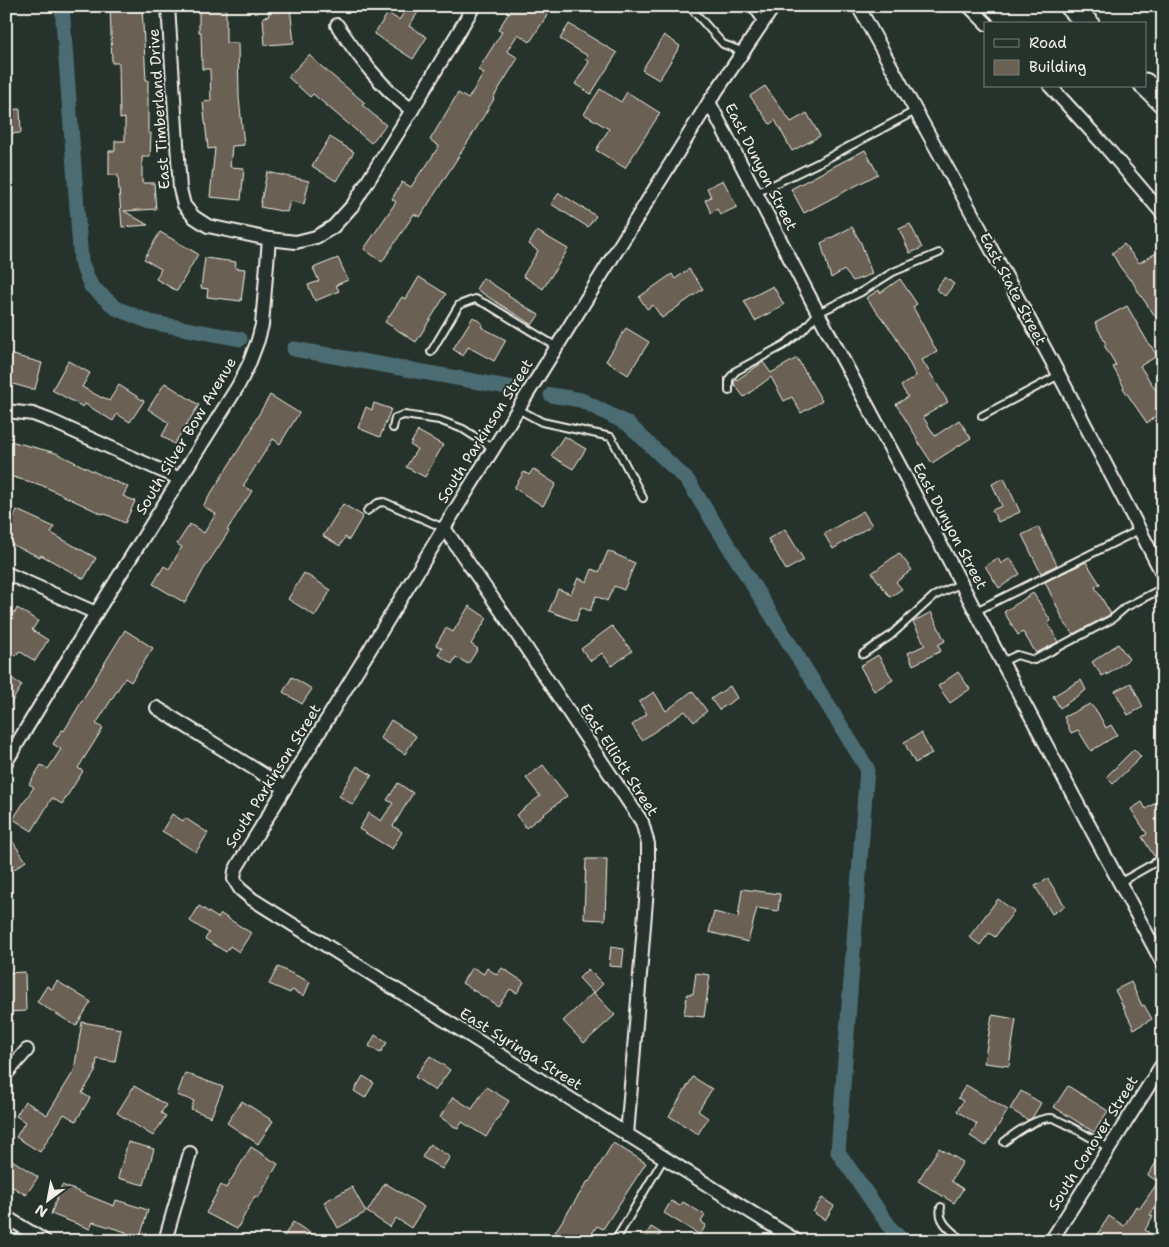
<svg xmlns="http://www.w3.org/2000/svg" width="1169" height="1247" font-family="'Shantell Sans',sans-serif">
  <rect width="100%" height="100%" fill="#26332d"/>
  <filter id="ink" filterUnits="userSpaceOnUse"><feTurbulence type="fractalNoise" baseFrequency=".02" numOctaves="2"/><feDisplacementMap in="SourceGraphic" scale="10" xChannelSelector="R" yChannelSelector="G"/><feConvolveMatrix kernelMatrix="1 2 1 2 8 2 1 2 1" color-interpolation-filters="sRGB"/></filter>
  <g filter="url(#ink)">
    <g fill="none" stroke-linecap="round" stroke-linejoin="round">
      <g stroke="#4c6c73" stroke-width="15">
        <polyline points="62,6 81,262 91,286 116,308 150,322 240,339"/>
        <polyline points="294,349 513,388"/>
        <polyline points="551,395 581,400 628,424 688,481 867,768 838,1152 892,1230 903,1241"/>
      </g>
    </g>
    <g fill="#6a6152" stroke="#f4f1e8">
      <polygon points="110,6 142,6 146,80 148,80 148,133 151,133 150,157 142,157 142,183 154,183 156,209 124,211 148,225 122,227 118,175 109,175 109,151 115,151 115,141 125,141 125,118 120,119 119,63 112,63"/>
      <polygon points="199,6 226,6 226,43 238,43 239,98 244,145 232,146 230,167 244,168 241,200 210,197 215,148 208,149 203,102 211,101 210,69 202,69 201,32 199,32"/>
      <polygon points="408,6 422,6 409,26 427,37 413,59 374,34 388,13 399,20"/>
      <polygon points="513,6 540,6 549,12 530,42 518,34 507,51 518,58 493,98 494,99 469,140 420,217 414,214 382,262 364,249 396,202 392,199 402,182 411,187 422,170 423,171 439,146 430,140 458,93 468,99 484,73 478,70 502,32 498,30"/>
      <polygon points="290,7 294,43 265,45 263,17 269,16 268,10"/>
      <polygon points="569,24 617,53 591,94 575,84 589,62 585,59 588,56 560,39"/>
      <polygon points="664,35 680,46 659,80 642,70"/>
      <polygon points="309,55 322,67 365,103 362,105 386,125 371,143 313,94 310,97 288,77"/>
      <polygon points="765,86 791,122 807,113 820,136 792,151 775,120 770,124 750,96"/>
      <polygon points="600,89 621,102 627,92 660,113 625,168 596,150 609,129 584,114"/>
      <polygon points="20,109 21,133 6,134 6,110"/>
      <polygon points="330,137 354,152 336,181 312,166"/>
      <polygon points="865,150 878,174 804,213 791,189"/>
      <polygon points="267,172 309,181 304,204 290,201 287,212 260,207"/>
      <polygon points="723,180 737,207 720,215 717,209 711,213 705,200 711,197 707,188"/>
      <polygon points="559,193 596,216 588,227 551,204"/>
      <polygon points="910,224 922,248 910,253 899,229"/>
      <polygon points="852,227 861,243 872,274 853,281 844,270 831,278 821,243"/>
      <polygon points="537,231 568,249 543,289 523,276 538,251 529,244"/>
      <polygon points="160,232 198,254 177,291 156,279 161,269 144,259"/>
      <polygon points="1124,244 1139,263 1163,249 1163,327 1141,296 1131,279 1130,280 1120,267 1112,253"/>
      <polygon points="205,258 236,262 235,268 245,269 241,301 207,297 208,289 201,288"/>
      <polygon points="338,258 348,280 336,285 339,291 315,301 308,285 319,281 313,268"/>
      <polygon points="689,269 703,289 662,318 653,305 647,309 639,297 672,274 675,279"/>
      <polygon points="419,277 446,294 416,342 385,322 402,297 406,299"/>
      <polygon points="945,277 954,284 945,296 936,289"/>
      <polygon points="483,278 509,295 508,296 539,315 532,325 476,289"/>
      <polygon points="900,279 917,304 913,307 937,352 922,360 948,402 923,417 935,436 959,420 971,438 932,463 916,439 917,438 896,404 908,397 901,386 916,376 895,335 866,298 879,290 880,293"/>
      <polygon points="773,286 784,305 755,321 744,301"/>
      <polygon points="1127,306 1150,346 1151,346 1157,356 1140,366 1163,401 1163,410 1147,423 1123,388 1124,387 1113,367 1116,365 1104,345 1106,344 1095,323"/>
      <polygon points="473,317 483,324 481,327 506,340 494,361 468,347 463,356 453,349"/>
      <polygon points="626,328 649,342 628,375 606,361"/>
      <polygon points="6,353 42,363 35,389 31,389 6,382"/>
      <polygon points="797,358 822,401 801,413 792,397 784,401 771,377 744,397 734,384 734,382 763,362 771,373"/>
      <polygon points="68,361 90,373 82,387 102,398 103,397 109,401 119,385 144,401 130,422 117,414 113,421 85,404 83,407 52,390"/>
      <polygon points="165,383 199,405 174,444 162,436 169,423 148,409"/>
      <polygon points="270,395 299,413 280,444 273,439 243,486 252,491 227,530 229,531 204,569 185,603 153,584 164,566 169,569 182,547 177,544 190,524 204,533 216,514 203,506 253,427 252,426"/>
      <polygon points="374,403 391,409 380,437 358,428 366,407 372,410"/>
      <polygon points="418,431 443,445 425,477 406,467 417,449 410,445"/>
      <polygon points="564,436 586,449 573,469 551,456"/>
      <polygon points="6,440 56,453 103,476 128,487 123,496 135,501 125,523 103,513 102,514 41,485 6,475"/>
      <polygon points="533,469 556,484 543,506 514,488 524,472 529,475"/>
      <polygon points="1004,478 1020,512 998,522 992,510 1002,506 992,484"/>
      <polygon points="343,504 363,516 349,540 345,537 340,546 323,536"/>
      <polygon points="17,510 54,527 51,533 96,558 84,579 41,555 40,557 6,542 6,534"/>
      <polygon points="863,511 872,525 833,549 824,534"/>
      <polygon points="1038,527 1057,565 1041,573 1022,535"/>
      <polygon points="785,529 804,560 786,570 768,539"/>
      <polygon points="608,551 635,563 624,590 614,586 607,601 596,596 590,611 581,607 576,621 549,611 558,589 571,594 578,578 587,582 592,569 599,572"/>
      <polygon points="899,553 912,570 896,582 902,589 890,597 872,573"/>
      <polygon points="998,558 1001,564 1010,558 1020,574 999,588 985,566"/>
      <polygon points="1086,562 1100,584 1095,587 1111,614 1073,634 1061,618 1062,617 1045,582"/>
      <polygon points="304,573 331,590 315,616 288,599"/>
      <polygon points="1033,593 1051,621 1048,623 1058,642 1036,653 1023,632 1018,635 1004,612"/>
      <polygon points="469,606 487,618 471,644 478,649 468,664 456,657 452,664 438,654 442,648 436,645 446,628 453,632"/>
      <polygon points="6,608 15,613 17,608 38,621 32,630 48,640 35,661 19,651 16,656 6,650"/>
      <polygon points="931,612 945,641 938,645 941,651 913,665 908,653 925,645 913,622"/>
      <polygon points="612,626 632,651 612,666 602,653 591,661 581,649"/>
      <polygon points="125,630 153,648 131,682 125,678 96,724 103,728 78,768 83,771 62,804 52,798 32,831 13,819 34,787 29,784 41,765 48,769 61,749 53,744 62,730 64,731 104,664"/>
      <polygon points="1118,644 1129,659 1107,675 1107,673 1102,676 1092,662"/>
      <polygon points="878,655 893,680 874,691 860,666"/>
      <polygon points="958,672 970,689 950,703 938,686"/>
      <polygon points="6,675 22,685 6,711"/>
      <polygon points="292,677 312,689 302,704 283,692"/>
      <polygon points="1081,680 1086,690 1060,708 1053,696"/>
      <polygon points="1131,683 1143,707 1128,715 1115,691"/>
      <polygon points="730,686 737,698 719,710 711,699"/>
      <polygon points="692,691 707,711 694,722 685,711 642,740 632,725 647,714 639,702 654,692 666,711"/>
      <polygon points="1090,704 1098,713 1106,728 1111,725 1117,735 1091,751 1078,730 1071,733 1064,717"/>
      <polygon points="391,720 416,736 405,754 380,738"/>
      <polygon points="921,733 932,754 915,763 904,742"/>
      <polygon points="1134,749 1141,757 1113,784 1106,777"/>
      <polygon points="543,765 567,796 526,828 516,815 540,796 526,778"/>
      <polygon points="357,766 372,775 353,805 339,796"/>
      <polygon points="398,783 413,793 393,826 402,832 392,849 359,829 369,813 381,821 393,803 387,800"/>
      <polygon points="1163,798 1163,850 1154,856 1142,837 1147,834 1131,809 1142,802 1146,809"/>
      <polygon points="172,814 183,821 185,818 208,833 196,852 162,831"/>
      <polygon points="6,832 26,861 6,875"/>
      <polygon points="586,859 607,859 605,920 584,919"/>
      <polygon points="1048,879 1065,906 1052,914 1035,886"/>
      <polygon points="742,889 780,894 778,911 757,908 748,942 709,932 714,912 738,918"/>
      <polygon points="998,899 1014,911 995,937 989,933 980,945 969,937"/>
      <polygon points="199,906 218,918 221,914 251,933 239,952 230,946 226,952 205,939 209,933 190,921"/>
      <polygon points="611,947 624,949 622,967 609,966"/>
      <polygon points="278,967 310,982 304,996 292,990 290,993 269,984"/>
      <polygon points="472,967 484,974 487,968 497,975 502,968 524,982 517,993 510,989 498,1006 462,983"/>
      <polygon points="588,969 603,984 594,993 615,1015 584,1043 563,1021 593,993 579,978"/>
      <polygon points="25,972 26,1011 6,1012 6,973"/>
      <polygon points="696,973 710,975 704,1017 684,1015 687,994 693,994"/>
      <polygon points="57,981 91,1002 76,1026 37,1002 47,986 52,989"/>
      <polygon points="1131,982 1142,1006 1144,1005 1152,1019 1134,1029 1115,990"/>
      <polygon points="992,1015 1016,1019 1009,1066 984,1063"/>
      <polygon points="82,1022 121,1029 115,1062 97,1059 95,1072 82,1093 90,1098 76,1121 64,1114 40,1152 16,1137 25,1122 16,1116 25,1101 47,1115 74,1071"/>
      <polygon points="375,1035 387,1043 380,1053 369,1046"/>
      <polygon points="430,1056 450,1070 435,1091 415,1077"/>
      <polygon points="185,1073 223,1087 211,1117 191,1109 194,1101 177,1095"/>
      <polygon points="363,1076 374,1083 365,1098 354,1091"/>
      <polygon points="693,1077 712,1089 698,1111 708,1118 698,1134 669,1116"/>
      <polygon points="966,1085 1008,1110 986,1146 970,1136 977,1124 957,1111 963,1101 958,1098"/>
      <polygon points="134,1086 166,1105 161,1113 166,1116 153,1136 117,1113"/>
      <polygon points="1068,1086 1108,1111 1094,1132 1054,1107"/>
      <polygon points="486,1087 509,1101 486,1137 462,1122 458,1129 440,1117 453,1097 472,1109"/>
      <polygon points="1021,1091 1041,1103 1032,1118 1028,1120 1010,1109"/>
      <polygon points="242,1101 273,1121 258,1144 227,1123"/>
      <polygon points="128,1142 154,1149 144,1185 118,1178"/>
      <polygon points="613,1143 646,1163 603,1229 597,1226 587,1241 568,1241 555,1232 588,1181 589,1182"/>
      <polygon points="430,1144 450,1157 442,1169 422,1157"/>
      <polygon points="251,1147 278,1164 258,1198 255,1196 237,1229 206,1213 221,1185 226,1188"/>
      <polygon points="939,1148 963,1162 951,1181 963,1189 954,1203 918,1181"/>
      <polygon points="1163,1152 1163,1196 1150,1215 1153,1216 1145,1230 1162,1241 1093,1241 1109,1216 1124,1226 1136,1206 1140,1208 1158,1182 1148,1175"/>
      <polygon points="6,1156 38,1177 26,1195 6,1183"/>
      <polygon points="385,1183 424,1207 411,1228 396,1218 390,1227 367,1212"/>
      <polygon points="62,1185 114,1206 116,1200 148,1210 139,1241 123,1241 126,1232 93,1222 90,1229 51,1214"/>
      <polygon points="352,1187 366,1212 338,1228 324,1202"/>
      <polygon points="822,1198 834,1206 825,1220 813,1212"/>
      <polygon points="671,1201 680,1206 683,1202 705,1215 701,1222 706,1225 700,1235 664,1213"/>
      <polygon points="293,1222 322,1241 281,1241"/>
      <polygon points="651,1227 661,1233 656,1241 642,1241"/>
    </g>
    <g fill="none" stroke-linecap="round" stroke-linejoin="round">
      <g stroke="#f4f1e8" stroke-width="10">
        <g id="lane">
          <polyline points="689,6 723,44 744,52"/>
          <polyline points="751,6 763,23"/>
          <polyline points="756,193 822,161 915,111"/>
          <polyline points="431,352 459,305 475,299 490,306 557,347"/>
          <polyline points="729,391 729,379 736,371 784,345 802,331 818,313 861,292 893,272 939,253"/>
          <polyline points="518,409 542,422 611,437 643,498"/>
          <polyline points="982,416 1059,375"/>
          <polyline points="393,428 395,418 404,415 439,420 463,429 494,449"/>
          <polyline points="367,511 378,503 384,502 444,528"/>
          <polyline points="976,611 1139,530"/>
          <polyline points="863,654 890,636 934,596 962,583"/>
          <polyline points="1002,662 1017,655 1034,660 1112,619 1126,607 1163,588"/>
          <polyline points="1119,883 1163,858"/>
          <path d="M1004,1142C1015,1133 1036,1118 1051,1118C1059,1118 1099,1143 1109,1148"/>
          <path d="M941,1207C937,1222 952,1231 963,1241"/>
          <polyline points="615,1241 664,1158"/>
        </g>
      </g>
      <g stroke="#f4f1e8" stroke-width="16">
        <g id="street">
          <polyline points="168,6 180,189 184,205 194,217 208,226 269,239 296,242 316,237 333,227 353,205 412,110 474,6"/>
          <polyline points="774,6 709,102 444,528 238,865 235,871 234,879 240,889 252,899 797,1241"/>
          <polyline points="858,6 967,204 1065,386 1163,575"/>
          <polyline points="969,6 987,24"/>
          <path d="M337,25C359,57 381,88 412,110"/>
          <polyline points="1050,86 1105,146 1163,214"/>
          <polyline points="709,102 818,313 904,474 1002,662 1163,964"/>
          <polyline points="6,411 33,414 49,420 180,479"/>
          <polyline points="444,528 504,615 642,822 648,844 648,876 627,1135"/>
          <polyline points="6,573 96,613"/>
          <polyline points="157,708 285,788"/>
          <polyline points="6,762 96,613 238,386 249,364 258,340 262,325 269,239"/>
          <polyline points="6,1074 27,1050"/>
          <polyline points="6,1217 45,1241"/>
          <polyline points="165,1241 190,1153"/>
          <polyline points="1051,1241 1163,1063"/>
        </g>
      </g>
      <g stroke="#f4f1e8" stroke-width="25">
        <g id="highway">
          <polyline points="1071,6 1088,24"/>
          <polyline points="1145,84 1163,102"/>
        </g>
      </g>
      <use href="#lane" stroke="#26332d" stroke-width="6"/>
      <use href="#street" stroke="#26332d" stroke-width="12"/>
      <use href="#highway" stroke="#26332d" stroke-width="21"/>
    </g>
  </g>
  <g text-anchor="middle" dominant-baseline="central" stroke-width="4" stroke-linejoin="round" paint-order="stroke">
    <g font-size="15" fill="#f4f1e8" stroke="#26332d">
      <text transform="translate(159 109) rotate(-94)">East Timberland Drive</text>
      <text transform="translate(761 167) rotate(63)">East Dunyon Street</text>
      <text transform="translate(1013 289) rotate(62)">East State Street</text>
      <text transform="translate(485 431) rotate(-58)">South Parkinson Street</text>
      <text transform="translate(186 436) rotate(-59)">South Silver Bow Avenue</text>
      <text transform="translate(950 526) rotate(62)">East Dunyon Street</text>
      <text transform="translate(619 760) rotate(57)">East Elliott Street</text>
      <text transform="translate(273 776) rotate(-58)">South Parkinson Street</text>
      <text transform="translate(521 1049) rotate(32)">East Syringa Street</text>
      <text transform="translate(1093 1143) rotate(-58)">South Conover Street</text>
    </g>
  </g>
  <rect width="1169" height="1247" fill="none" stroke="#26332d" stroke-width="25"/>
  <rect x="12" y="12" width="1144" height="1222" fill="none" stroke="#f4f1e8" stroke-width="2" filter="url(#ink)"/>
  <rect x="984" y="22" width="162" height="65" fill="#26332d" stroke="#787f78"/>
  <rect x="994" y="39" width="25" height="8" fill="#26332d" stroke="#787f78"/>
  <text x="1029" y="48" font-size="15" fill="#f4f1e8">Road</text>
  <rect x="994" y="60" width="25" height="15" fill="#6a6152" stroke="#787f78"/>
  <text x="1029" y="72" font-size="15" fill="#f4f1e8">Building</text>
  <g transform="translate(48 1200) rotate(212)" stroke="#26332d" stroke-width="4" paint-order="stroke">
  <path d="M0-4L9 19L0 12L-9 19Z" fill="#f4f1e8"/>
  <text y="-8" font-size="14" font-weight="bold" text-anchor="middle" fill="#f4f1e8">N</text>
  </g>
</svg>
